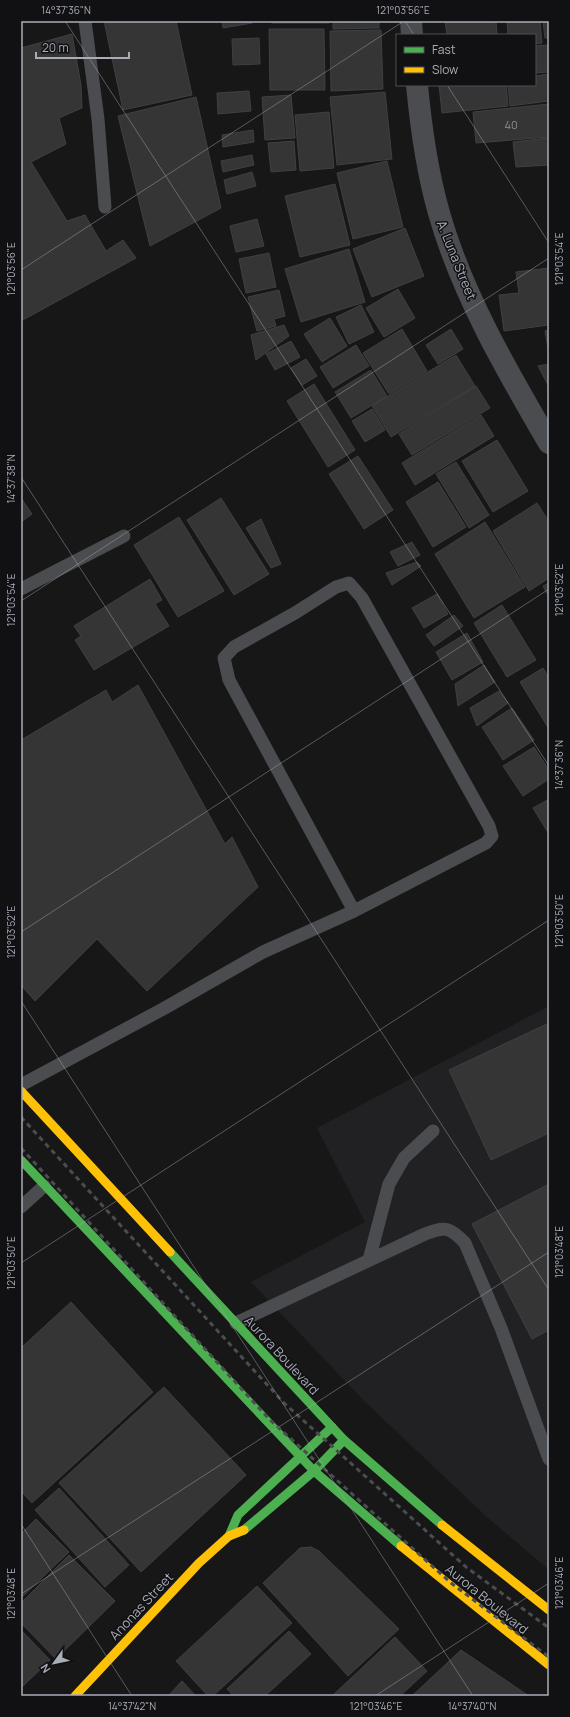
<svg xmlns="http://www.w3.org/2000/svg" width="570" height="1717" font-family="Manrope,sans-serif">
  <rect width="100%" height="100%" fill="#171717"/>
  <polygon fill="#212123" points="549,1006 549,1570 488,1518 365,1402 251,1282 365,1222 317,1128"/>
  <g fill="#353536" stroke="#3f4043">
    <polygon points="104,21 176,21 192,95 123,110"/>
    <polygon points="222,21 252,21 252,23 223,28"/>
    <rect x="272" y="21" width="57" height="2"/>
    <polygon points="333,21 379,21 379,28 333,29"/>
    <polygon points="445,21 496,21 497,35 447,35"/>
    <polygon points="507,21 540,21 542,43 535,44 535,35 508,35"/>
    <polygon points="543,21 549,21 549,38 545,38"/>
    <polygon points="269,29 324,29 325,90 270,90"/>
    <polygon points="381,30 383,89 331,91 330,31"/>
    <polygon points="72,34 81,85 82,108 59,118 66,144 31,162 67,221 85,215 106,251 123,240 136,258 21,321 21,48"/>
    <polygon points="259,38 260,64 233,65 232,39"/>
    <polygon points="549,45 549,72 535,73 535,46"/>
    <polygon points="549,74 549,101 510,106 508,85 535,85 535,76"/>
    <polygon points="439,85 506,85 508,106 442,113"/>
    <polygon points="249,91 251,111 218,114 217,93"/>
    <polygon points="385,92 392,159 337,165 330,97"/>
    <polygon points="291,95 295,138 265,140 262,97"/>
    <polygon points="196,97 221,208 150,246 118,116"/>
    <polygon points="549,104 549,137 476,143 473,112"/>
    <polygon points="329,112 334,168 300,171 295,115"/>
    <polygon points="253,130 254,142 223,147 222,135"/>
    <polygon points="549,138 549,165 516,167 513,142"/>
    <polygon points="294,141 296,170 271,172 268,143"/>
    <polygon points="252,155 254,165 223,172 221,161"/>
    <polygon points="387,161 403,227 353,239 337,173"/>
    <polygon points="252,172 256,186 227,194 224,180"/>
    <polygon points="335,184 350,245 300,257 285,196"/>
    <polygon points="257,219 264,246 236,252 230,226"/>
    <polygon points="405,228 424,276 372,297 353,249"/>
    <polygon points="349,249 365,302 301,322 285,269"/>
    <polygon points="269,253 276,287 246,293 239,259"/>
    <polygon points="549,268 549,325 504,331 499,295 519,293 516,272"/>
    <polygon points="398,289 415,318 384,337 366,308"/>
    <polygon points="279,290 285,316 274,319 276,326 257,331 248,297"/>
    <polygon points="361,305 374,332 349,344 336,317"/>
    <polygon points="330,318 347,346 322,362 304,334"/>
    <polygon points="284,325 289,336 256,360 251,335"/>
    <polygon points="402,329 427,371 389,394 363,353"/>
    <polygon points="451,329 463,349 438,364 426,345"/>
    <polygon points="549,330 549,353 545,331"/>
    <polygon points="291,341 300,357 275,370 266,354"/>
    <polygon points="356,345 369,366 333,388 320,367"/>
    <polygon points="456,355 475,386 391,437 372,406"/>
    <polygon points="306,359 317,376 302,385 291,368"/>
    <polygon points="549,364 549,387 538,366"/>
    <polygon points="371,370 387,396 351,418 335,392"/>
    <polygon points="314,384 355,450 328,467 287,401"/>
    <polygon points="476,386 490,408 412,455 399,434"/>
    <polygon points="372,409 385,430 365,442 352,421"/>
    <polygon points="481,415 494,436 415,485 402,463"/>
    <polygon points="497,440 528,491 493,512 462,461"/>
    <polygon points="358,456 393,510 364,529 329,474"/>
    <polygon points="456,462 489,515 469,528 436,474"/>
    <polygon points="438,482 466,527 433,547 406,502"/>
    <polygon points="21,498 32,514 21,522"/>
    <polygon points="221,498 269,574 234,595 187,520"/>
    <polygon points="537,503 549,522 549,578 529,591 493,531"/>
    <polygon points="179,517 224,591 178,617 134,545"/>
    <polygon points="261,519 281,564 271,568 246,528"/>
    <polygon points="485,522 525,587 474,618 435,554"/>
    <polygon points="412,542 420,555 398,566 390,552"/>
    <polygon points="417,562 421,566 392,585 386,573"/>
    <polygon points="150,579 162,600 155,604 169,626 94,670 75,640 81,636 74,626"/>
    <polygon points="549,583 549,597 543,586"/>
    <polygon points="437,594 448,614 424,628 412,608"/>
    <polygon points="502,605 536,660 507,677 474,623"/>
    <polygon points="454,615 463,626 434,646 426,635"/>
    <polygon points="467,633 483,662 452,680 436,652"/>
    <polygon points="484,665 495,682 458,706 455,684"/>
    <polygon points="543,668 549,678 549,729 520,682"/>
    <polygon points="138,685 225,844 232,837 258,887 147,991 97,939 35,1001 21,985 21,740 106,690 112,702"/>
    <polygon points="499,691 508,703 477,726 470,708"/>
    <polygon points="512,708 534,740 503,760 482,727"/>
    <polygon points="534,747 549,770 549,779 523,796 503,766"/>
    <polygon points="549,799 549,830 547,831 533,808"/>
    <polygon points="549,1023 549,1133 491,1160 449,1070"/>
    <polygon points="549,1184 549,1330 532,1339 472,1224"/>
    <polygon points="71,1302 153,1392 32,1503 21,1491 21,1348"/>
    <polygon points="164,1387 246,1475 141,1572 59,1483"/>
    <polygon points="59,1488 129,1565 105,1587 35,1510"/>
    <polygon points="36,1519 69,1552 21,1598 21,1534"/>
    <polygon points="311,1547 319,1551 399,1629 348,1676 263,1583 300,1548"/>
    <polygon points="69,1555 115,1601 56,1659 21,1623 21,1603"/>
    <polygon points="257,1586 292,1623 213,1696 208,1696 176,1661"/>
    <polygon points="21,1630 50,1660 21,1688"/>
    <polygon points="289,1631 311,1654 265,1696 234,1696 227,1689"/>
    <polygon points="395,1637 427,1671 400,1696 332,1696"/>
    <polygon points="461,1650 529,1696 412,1696"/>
    <polygon points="182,1681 196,1696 168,1696"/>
  </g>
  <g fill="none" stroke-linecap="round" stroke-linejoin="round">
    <g stroke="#4b4c50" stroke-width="13">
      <polyline points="85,21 98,119 105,207"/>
      <polyline points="21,589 124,536"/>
      <polyline points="21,1085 163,1009 263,952 354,911 486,843 492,836 489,826 362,598 349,583 336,587 295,613 234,647 224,658 229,680 354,911"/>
      <polyline points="21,1207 44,1186"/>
      <polyline points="369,1260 389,1184 404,1158 433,1131"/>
      <path d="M236,1323L425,1234C445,1226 450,1227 465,1243L501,1328L549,1459"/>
    </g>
    <g stroke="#4b4c50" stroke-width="22">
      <polyline points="411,21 412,35"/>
      <path d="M417,85C421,128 427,171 439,213C462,294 507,371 549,443"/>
    </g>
    <g stroke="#4caf50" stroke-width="9">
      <polyline points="21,1160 314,1471 401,1546"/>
      <polyline points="170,1252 344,1440 442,1525"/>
      <polyline points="244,1530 314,1471 344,1440"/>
      <polyline points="229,1536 238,1515 332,1427"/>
    </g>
    <g stroke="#ffc107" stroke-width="9">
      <polyline points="21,1091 170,1252"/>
      <polyline points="442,1525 549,1610"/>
      <polyline points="401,1546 549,1665"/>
      <polyline points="75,1696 199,1563 229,1536 244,1530"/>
    </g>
    <g stroke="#4b4c4f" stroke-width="3" stroke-dasharray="5 4" stroke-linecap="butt">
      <polyline points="21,1117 284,1403 466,1567 549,1628"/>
      <polyline points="21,1148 270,1420 451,1583 549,1657"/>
    </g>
  </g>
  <path fill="none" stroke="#a8adb8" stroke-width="1" stroke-opacity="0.45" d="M65,21L549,766M405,21L414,35M447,85L549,243M21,270L404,21M21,477L549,1290M21,601L549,258M21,932L549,589M21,1001L473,1696M21,1263L549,920M21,1524L132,1696M21,1594L549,1252M375,1696L549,1583"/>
  <g text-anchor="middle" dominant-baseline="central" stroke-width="3" stroke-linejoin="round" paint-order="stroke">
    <g font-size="11" fill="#8b8f98">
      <text x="511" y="124">40</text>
    </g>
    <g font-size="13" fill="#a8adb8" stroke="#111113">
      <text transform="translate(457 260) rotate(68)">A. Luna Street</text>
      <text transform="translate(282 1355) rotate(47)">Aurora Boulevard</text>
      <text transform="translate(487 1599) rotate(39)">Aurora Boulevard</text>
      <text transform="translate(141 1606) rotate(-47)">Anonas Street</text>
    </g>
  </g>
  <rect width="570" height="1717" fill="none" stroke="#111113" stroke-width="44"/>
  <rect x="396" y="34" width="140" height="52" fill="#111113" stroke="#4d4f55"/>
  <rect x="404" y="47" width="20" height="6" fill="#4caf50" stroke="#4d4f55"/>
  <text x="432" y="54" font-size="12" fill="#a8adb8">Fast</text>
  <rect x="404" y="67" width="20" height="6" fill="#ffc107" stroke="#4d4f55"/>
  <text x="432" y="74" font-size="12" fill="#a8adb8">Slow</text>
  <g transform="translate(54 1663) rotate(237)" stroke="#111113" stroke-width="3" paint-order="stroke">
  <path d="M0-3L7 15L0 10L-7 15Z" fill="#a8adb8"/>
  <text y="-6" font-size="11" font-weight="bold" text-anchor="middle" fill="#a8adb8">N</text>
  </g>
  <path d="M36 52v6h93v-6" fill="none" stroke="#a8adb8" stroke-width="2"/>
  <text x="42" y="52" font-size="12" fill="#a8adb8" stroke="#111113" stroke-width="3" paint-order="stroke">20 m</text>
  <rect x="22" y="22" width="526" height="1673" fill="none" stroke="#a8adb8" stroke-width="1.5"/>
  <g font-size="10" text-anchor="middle" fill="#a8adb8">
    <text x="66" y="14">14°37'36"N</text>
    <text x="403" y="14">121°03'56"E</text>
    <text transform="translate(559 259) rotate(-90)" y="4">121°03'54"E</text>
    <text transform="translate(11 269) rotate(-90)" y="4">121°03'56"E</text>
    <text transform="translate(11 479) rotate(-90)" y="4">14°37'38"N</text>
    <text transform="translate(559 590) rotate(-90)" y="4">121°03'52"E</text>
    <text transform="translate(11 600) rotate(-90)" y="4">121°03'54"E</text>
    <text transform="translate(559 765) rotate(-90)" y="4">14°37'36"N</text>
    <text transform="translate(559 921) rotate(-90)" y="4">121°03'50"E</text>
    <text transform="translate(11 932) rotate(-90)" y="4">121°03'52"E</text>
    <text transform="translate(559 1252) rotate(-90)" y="4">121°03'48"E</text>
    <text transform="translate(11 1263) rotate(-90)" y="4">121°03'50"E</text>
    <text transform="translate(559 1583) rotate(-90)" y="4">121°03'46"E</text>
    <text transform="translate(11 1594) rotate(-90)" y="4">121°03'48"E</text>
    <text x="132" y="1710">14°37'42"N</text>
    <text x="376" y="1710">121°03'46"E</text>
    <text x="472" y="1710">14°37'40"N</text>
  </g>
</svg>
